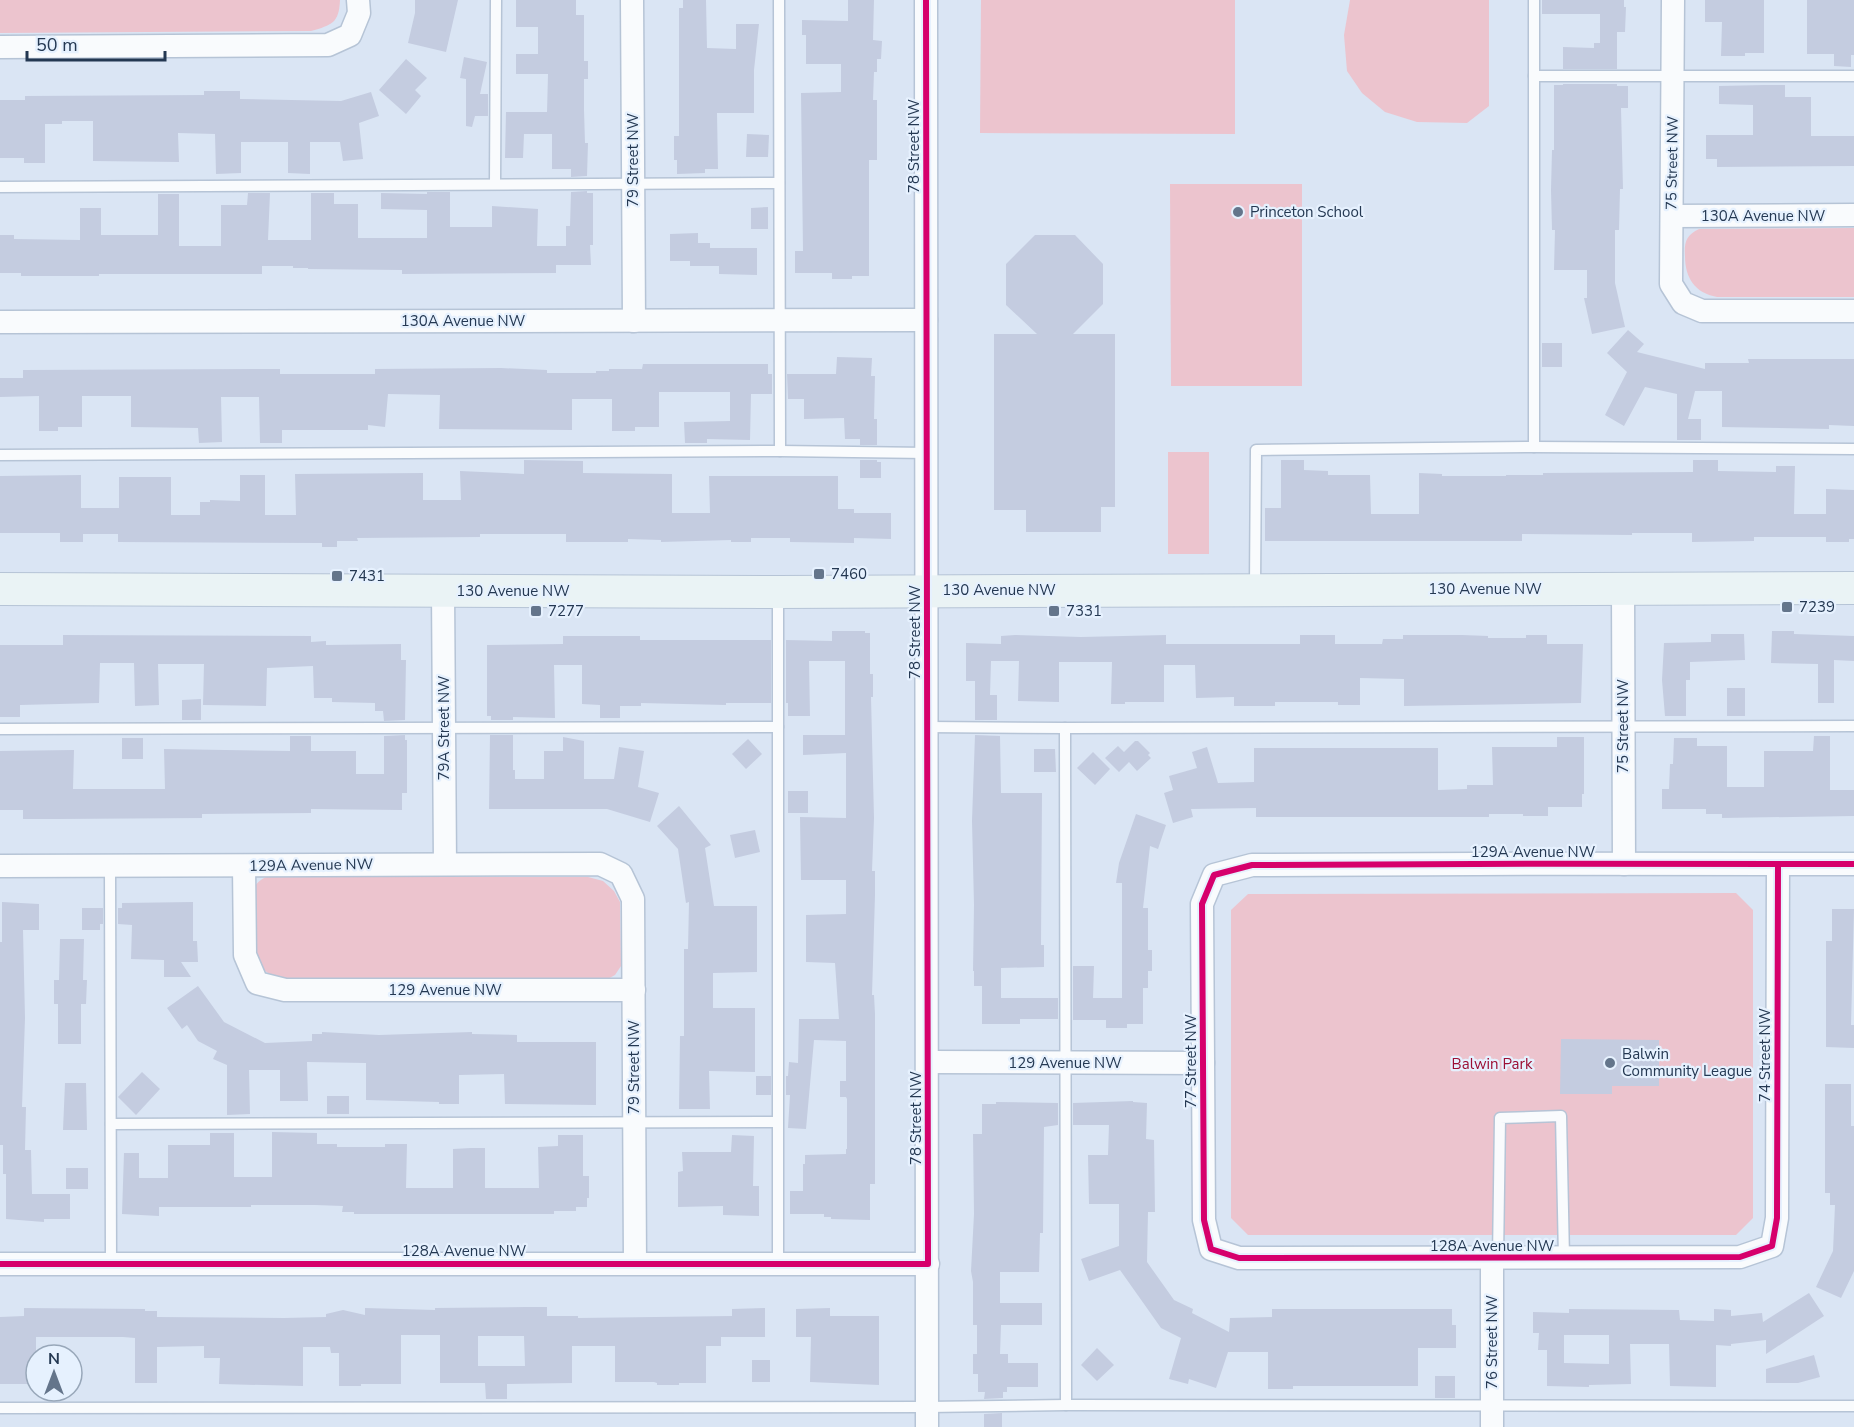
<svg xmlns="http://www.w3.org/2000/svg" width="1854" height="1427" font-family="'Nunito Sans',sans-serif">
  <rect width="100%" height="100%" fill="#dae5f4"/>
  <g fill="#ecc4ce">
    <path d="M0,0H340C339,23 332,25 311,31L0,33Z"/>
    <polygon points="981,0 1235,0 1235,134 980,133"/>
    <polygon points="1350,0 1489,0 1489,106 1467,123 1417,122 1385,112 1362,93 1347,71 1344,35"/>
    <polygon points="1170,184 1302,184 1302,386 1171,386"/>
    <path d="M1854,228V297H1717C1695,293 1685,278 1685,256C1684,243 1686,235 1699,229Z"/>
    <rect x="1168" y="452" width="41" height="102"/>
    <path d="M266,877H588L603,881L614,891L620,902L621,966L615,975L604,981L285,980C274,977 264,973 258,962C252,953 250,902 253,891C255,884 260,880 266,877Z"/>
    <polygon points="1736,893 1753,910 1753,1218 1736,1235 1248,1235 1231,1218 1231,910 1248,894"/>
  </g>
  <g fill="#c4cce0" fill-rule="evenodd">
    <polygon points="415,0 458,0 446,52 408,43 415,13"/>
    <polygon points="516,0 576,0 576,15 584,15 584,61 588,61 588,79 584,79 584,110 585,143 588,143 587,176 571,177 571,169 552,169 552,134 524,134 523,158 505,158 506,112 547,112 548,74 516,74 516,54 538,54 538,27 516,27"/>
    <polygon points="683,0 706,0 707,48 736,49 736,24 759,24 754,70 754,113 717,113 718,169 705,169 705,173 677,174 677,160 674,160 674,136 679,136 679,8 683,8"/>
    <polygon points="848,0 874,0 873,40 882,41 881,59 877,59 877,72 874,72 873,100 877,100 877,160 869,160 869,276 852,276 852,279 832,279 832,273 795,273 795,251 803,251 801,93 841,92 841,64 806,64 806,35 802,35 802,20 848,21"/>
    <polygon points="1542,0 1624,0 1624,7 1626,7 1625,32 1617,32 1617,69 1563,69 1563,47 1594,48 1594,43 1600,43 1600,14 1542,14"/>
    <polygon points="1705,0 1764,0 1764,53 1745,53 1745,56 1721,56 1722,22 1705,22"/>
    <polygon points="1807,0 1854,0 1854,55 1851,55 1851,67 1834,66 1834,54 1807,54"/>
    <polygon points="464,57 487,62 480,94 488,94 488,116 475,116 472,127 466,126 466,79 460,78"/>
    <polygon points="406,59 427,78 415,90 421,96 406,114 379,90"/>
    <polygon points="1563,84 1617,84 1617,86 1628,86 1628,108 1621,108 1623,189 1620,189 1619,230 1615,230 1615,283 1625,327 1592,334 1584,298 1587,298 1587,270 1554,270 1555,230 1552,230 1551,190 1552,150 1554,150 1554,85 1563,85"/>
    <polygon points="1764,85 1785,85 1785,97 1811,97 1811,136 1854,136 1854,166 1717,167 1717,159 1706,159 1706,135 1753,135 1753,105 1719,104 1719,86"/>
    <polygon points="204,91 240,91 240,99 341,101 371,92 379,116 359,123 363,159 343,161 340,142 310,142 310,174 288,173 288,142 241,142 241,173 216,174 215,134 178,133 179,162 93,161 93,121 62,121 62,124 45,124 45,163 24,163 24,158 0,158 0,100 25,100 25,96 204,95"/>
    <polygon points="747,134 769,135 768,157 746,157"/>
    <polygon points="587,191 587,193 593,193 593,245 590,245 591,265 556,265 556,273 402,274 402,270 308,269 308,268 293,268 293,266 262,266 262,274 99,274 99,276 21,276 21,273 0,273 0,235 14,235 14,239 80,240 80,208 101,208 101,235 158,235 158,194 179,194 179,246 221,246 221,205 247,205 248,193 270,193 268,240 311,240 311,193 334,193 334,204 358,204 358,238 427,238 427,210 381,209 381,193 427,194 427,192 450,192 450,227 492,227 492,206 538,209 537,246 566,246 566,226 570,226 571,192"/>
    <polygon points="768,207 768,229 751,229 751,208"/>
    <polygon points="698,233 698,243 710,243 710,248 757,248 757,275 719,274 719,266 690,266 690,261 670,261 670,234"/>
    <polygon points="1035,235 1075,235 1103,264 1103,304 1073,334 1115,334 1115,507 1101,507 1101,532 1026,532 1026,510 994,510 994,334 1037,334 1006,305 1006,264"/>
    <polygon points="1628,330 1644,344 1637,352 1705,369 1705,363 1749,363 1748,359 1854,359 1854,426 1829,425 1829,429 1722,427 1722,391 1695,391 1688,419 1701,419 1701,440 1677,440 1677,394 1645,387 1624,426 1605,415 1627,372 1607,353"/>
    <rect x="1542" y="343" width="20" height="24"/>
    <polygon points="837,357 872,358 871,376 875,376 874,419 877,419 877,445 860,445 860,439 845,439 844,418 804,419 804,399 788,399 787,374 836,374"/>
    <polygon points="643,364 768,364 768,374 772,374 772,394 751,394 750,440 707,439 707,443 685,443 684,422 730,421 730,392 659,392 659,427 635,427 635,431 612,431 612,399 572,399 572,430 439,429 440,395 388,394 385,427 368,425 368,430 282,430 282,443 260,443 259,397 221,397 222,442 199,443 198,428 131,427 131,396 82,396 82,427 58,427 58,431 39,431 39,396 0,397 0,378 23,378 23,370 280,369 280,374 375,374 375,369 501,368 547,370 547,373 596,373 596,371 609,371 609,369 642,369"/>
    <polygon points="524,460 583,461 583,473 672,474 672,513 710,513 709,476 838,476 838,509 854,509 854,513 891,513 891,539 854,538 854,543 790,542 790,538 751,538 751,542 731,542 731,540 661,542 661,540 628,539 628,542 566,542 566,534 480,534 480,537 357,538 358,541 337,541 337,547 322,547 322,543 118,542 118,534 83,534 83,542 60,542 60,533 0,533 0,476 81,475 81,508 119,508 119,477 171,477 171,515 200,515 200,502 210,502 210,500 240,501 240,475 265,475 265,515 296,515 295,474 423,473 423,500 461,500 460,471 524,474"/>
    <polygon points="860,460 877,460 877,462 881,462 881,478 860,478"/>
    <polygon points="1281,460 1304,460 1304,470 1328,471 1328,475 1370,475 1371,514 1419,514 1419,473 1442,474 1442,476 1506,476 1506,475 1543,475 1543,473 1693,472 1693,460 1718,460 1718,471 1776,472 1776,466 1795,466 1794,514 1826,514 1826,489 1854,490 1854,539 1849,539 1849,542 1826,542 1826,537 1754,537 1754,541 1692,542 1692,533 1632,533 1632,535 1522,534 1522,541 1265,541 1265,508 1281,508"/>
    <polygon points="832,631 865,631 865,633 870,633 870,674 873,674 873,697 871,697 874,818 872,871 875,871 875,895 872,995 874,995 875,1014 875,1184 870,1184 870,1220 831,1219 831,1217 824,1217 824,1214 790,1214 790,1191 803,1191 803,1164 805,1164 805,1155 846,1154 846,1149 847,1149 847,1099 846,1097 840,1097 840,1081 846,1081 846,1041 814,1040 806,1129 788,1128 790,1095 786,1095 786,1076 788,1076 789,1062 798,1063 799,1019 839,1019 835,963 806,962 806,915 846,914 846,880 801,880 800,817 846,818 846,753 803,755 803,735 845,735 845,661 809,661 810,716 788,716 788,703 786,703 786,640 832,641"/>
    <polygon points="1772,631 1794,631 1794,634 1854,636 1854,661 1834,660 1834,703 1818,703 1818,664 1771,663"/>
    <polygon points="1711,634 1744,634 1745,660 1690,662 1690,680 1686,680 1686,716 1665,716 1662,680 1664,643 1711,642"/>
    <polygon points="63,635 311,636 311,642 326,641 326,645 401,644 401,660 406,660 405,720 384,721 383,711 375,711 375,703 332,702 332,698 314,698 313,666 267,668 266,706 203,705 204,664 158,664 159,705 135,706 134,663 100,663 99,703 20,705 20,717 0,717 0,645 63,645"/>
    <polygon points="1015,635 1081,637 1166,635 1166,644 1300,644 1300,635 1335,635 1335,644 1382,644 1383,639 1403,639 1403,635 1462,635 1488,636 1488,638 1526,638 1526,635 1547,635 1547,644 1583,644 1581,703 1404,706 1404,679 1360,678 1360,705 1338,705 1338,702 1275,702 1275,706 1234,706 1234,697 1196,698 1195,665 1164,665 1164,702 1125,702 1125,704 1111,704 1112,662 1059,662 1059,702 1018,701 1019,661 991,661 990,695 997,695 997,720 975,720 975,681 966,681 966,643 1001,644 1001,636"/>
    <polygon points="563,636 640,636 640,640 771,640 771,703 726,703 726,705 641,703 641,706 620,706 620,718 600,718 600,705 582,704 582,665 554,665 555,718 513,717 513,720 491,720 491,716 487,716 487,645 563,644"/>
    <rect x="1727" y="688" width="18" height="28"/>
    <polygon points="201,699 201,720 182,720 182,700"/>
    <polygon points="405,735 405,740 407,740 407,793 402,793 402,810 311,809 311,813 202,814 202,818 58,819 23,819 23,810 0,810 0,751 74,750 73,789 165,789 164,749 290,751 290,736 311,736 311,751 356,751 356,774 384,774 384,736"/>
    <polygon points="490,735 513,735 513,770 515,770 515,779 544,779 544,751 563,751 563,737 584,741 584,779 614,779 619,747 644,751 638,787 659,793 650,822 607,809 489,809"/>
    <polygon points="975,735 1000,736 1001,793 1042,793 1041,945 1044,945 1044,967 1001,968 1001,998 1058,998 1058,1019 1020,1019 1020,1024 982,1024 982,986 974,986 974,971 973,971 974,905 972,821"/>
    <polygon points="1814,736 1830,736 1830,790 1854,790 1854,816 1722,818 1722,814 1706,814 1706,809 1662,809 1662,789 1669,789 1670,764 1673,764 1674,738 1697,738 1697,746 1727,746 1727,787 1764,787 1764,751 1813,751"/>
    <polygon points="1557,737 1584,737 1584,794 1582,794 1582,807 1548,807 1548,816 1523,816 1523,814 1489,814 1489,817 1256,817 1256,808 1191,809 1193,817 1173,823 1164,793 1173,790 1169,776 1197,768 1192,752 1207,747 1218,783 1254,782 1254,748 1438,748 1438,790 1467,789 1467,785 1493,785 1492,747 1557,747"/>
    <rect x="122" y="738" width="21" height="21"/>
    <polygon points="748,739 762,754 746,769 732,754"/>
    <polygon points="1135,741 1138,741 1150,753 1148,755 1151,758 1137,771 1129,762 1119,772 1105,758 1118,746 1124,752"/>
    <polygon points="1034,749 1055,749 1056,772 1034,772"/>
    <polygon points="1093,752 1110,769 1095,785 1077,768"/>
    <rect x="788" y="791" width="20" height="22"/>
    <polygon points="679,806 711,845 705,848 714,906 757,906 757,972 713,973 713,1008 755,1008 755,1072 709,1071 710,1109 679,1109 680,1036 684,1036 684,949 688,949 689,902 686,903 678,849 657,826"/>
    <polygon points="1136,814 1166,825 1158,849 1150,846 1143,908 1148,908 1148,950 1152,950 1152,971 1148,971 1148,988 1143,988 1143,1024 1127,1024 1127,1028 1106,1028 1106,1020 1073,1020 1073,966 1094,966 1093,998 1122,998 1122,883 1116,883 1119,863"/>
    <polygon points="755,830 760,852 735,858 730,835"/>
    <polygon points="2,902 39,904 39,930 23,930 25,1018 22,1107 26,1107 25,1150 31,1150 32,1194 70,1194 70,1219 44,1219 44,1222 6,1219 6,1174 3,1174 3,1145 0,1145 0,942 2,942"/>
    <polygon points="193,902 193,941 197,941 198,962 181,962 191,977 164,977 164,960 131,959 132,925 118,924 118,908 122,908 122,903"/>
    <polygon points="82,908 103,908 103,924 100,924 100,930 82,930"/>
    <polygon points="1832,909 1854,909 1851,1025 1854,1025 1854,1048 1826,1047 1826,941 1832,941"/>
    <polygon points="60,939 84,939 83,980 87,980 86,1004 81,1004 81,1044 58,1044 58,1004 54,1004 54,980 59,980"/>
    <polygon points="198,986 224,1022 265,1043 312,1041 312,1034 322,1034 322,1032 379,1035 472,1032 472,1034 517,1035 517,1042 596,1042 596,1105 505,1104 504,1074 459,1075 459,1104 439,1104 439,1102 366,1100 366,1063 307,1062 308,1101 280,1101 280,1070 249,1070 250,1114 227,1115 227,1065 213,1059 217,1051 198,1041 187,1025 182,1029 167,1008"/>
    <polygon points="1561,1039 1659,1040 1659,1086 1612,1086 1612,1094 1560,1094"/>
    <polygon points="142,1072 160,1089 136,1115 118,1097"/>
    <rect x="756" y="1076" width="15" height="19"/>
    <polygon points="65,1083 86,1083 87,1130 63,1130"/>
    <polygon points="1825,1084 1851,1084 1851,1126 1854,1126 1854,1271 1841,1298 1816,1287 1833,1251 1835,1205 1830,1205 1830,1193 1825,1193"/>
    <rect x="327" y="1096" width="22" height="18"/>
    <polygon points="1133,1101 1133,1102 1147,1103 1146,1139 1154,1140 1155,1212 1148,1212 1147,1262 1174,1300 1193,1309 1192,1313 1229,1332 1230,1318 1272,1317 1272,1309 1452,1309 1452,1325 1456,1325 1456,1348 1418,1348 1418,1386 1293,1386 1293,1389 1268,1389 1268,1352 1228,1352 1216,1388 1189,1379 1188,1384 1169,1379 1181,1338 1161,1328 1120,1270 1089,1281 1081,1259 1119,1246 1119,1204 1089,1204 1088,1155 1108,1155 1109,1125 1073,1125 1073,1103"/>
    <polygon points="996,1102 1058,1103 1058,1125 1044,1127 1043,1233 1040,1233 1039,1272 1000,1272 1000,1303 1042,1303 1042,1325 1001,1325 1000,1354 1008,1354 1008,1363 1038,1363 1038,1387 1007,1387 1007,1392 1003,1392 1003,1398 984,1399 985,1392 978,1392 978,1374 973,1374 973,1354 977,1354 977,1325 973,1325 973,1282 971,1271 974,1214 973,1134 982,1134 982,1104 996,1104"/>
    <polygon points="272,1132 317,1133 317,1144 337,1144 337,1147 385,1147 385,1144 407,1144 406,1188 453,1188 453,1149 471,1148 485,1148 485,1188 539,1188 538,1147 558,1146 558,1135 583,1135 583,1176 589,1176 589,1198 587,1198 587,1207 576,1207 576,1211 554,1211 554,1214 354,1214 354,1212 342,1212 343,1206 315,1205 251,1205 251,1207 159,1207 159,1216 122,1214 124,1153 139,1153 139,1178 168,1178 168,1145 210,1145 210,1133 234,1133 234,1177 272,1177"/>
    <polygon points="732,1135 754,1136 753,1186 759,1186 759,1216 723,1215 723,1206 678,1207 678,1172 683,1171 682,1152 731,1152"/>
    <rect x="66" y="1168" width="22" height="21"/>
    <path d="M1809,1293L1824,1316L1766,1354V1340L1731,1344V1346L1716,1345V1387L1670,1386L1669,1344H1630L1631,1384L1589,1385V1387L1547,1386V1350H1538L1539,1333H1533V1312L1569,1313V1309L1679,1310L1680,1320L1714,1321V1309L1731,1310V1316L1762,1313L1763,1322ZM1564,1335H1609V1364L1564,1363Z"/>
    <path d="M526,1307H547V1316H578V1318L732,1316V1309L765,1308V1337H721V1346H706V1383H679V1385H657V1383L654,1382H615V1346H572V1383L507,1384V1399H486L485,1383H440V1335H401V1384H361V1386H339V1353H331L330,1347H303V1386L219,1384L220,1358H204V1346L157,1347V1383H135V1338L123,1337H36V1384H0V1317L24,1316V1308L145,1309V1311H157V1317L284,1318L326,1317V1314L343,1310L365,1315V1308L435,1310V1308ZM478,1336H524L525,1366H478Z"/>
    <polygon points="830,1308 830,1316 879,1316 879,1385 810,1382 811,1337 796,1337 796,1309"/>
    <polygon points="1097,1348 1114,1365 1097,1381 1081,1365"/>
    <polygon points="1814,1355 1820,1377 1798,1383 1766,1383 1766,1369"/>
    <rect x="752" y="1360" width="18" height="22"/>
    <rect x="1435" y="1376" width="20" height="22"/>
    <polygon points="1002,1413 1002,1427 984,1427 984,1414"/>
  </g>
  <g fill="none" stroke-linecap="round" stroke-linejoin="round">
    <g stroke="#b6c4d6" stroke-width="13">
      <g id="lane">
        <polyline points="779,0 780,451"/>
        <polyline points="1534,0 1534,447"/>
        <polyline points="1534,76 1854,76"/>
        <polyline points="495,184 496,0"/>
        <polyline points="0,187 779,183"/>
        <polyline points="0,455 780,451 927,453"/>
        <polyline points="1255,586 1256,450 1534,447 1854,449"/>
        <polyline points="778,595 778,1264"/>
        <polyline points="927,727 1065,728 1854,726"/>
        <polyline points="1065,728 1066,1405"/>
        <polyline points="0,729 778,727"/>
        <polyline points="110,866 111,1264"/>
        <polyline points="111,1124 777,1122"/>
        <polyline points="1498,1258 1500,1118 1561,1116 1564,1258"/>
        <polyline points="0,1408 927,1407 1066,1405 1854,1406"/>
      </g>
    </g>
    <g stroke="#b6c4d6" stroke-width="25">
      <g id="street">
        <polyline points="632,0 634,321"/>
        <polyline points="926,0 927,1427"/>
        <polyline points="1673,0 1671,284 1683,303 1702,311 1854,311"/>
        <polyline points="0,47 328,45 350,35 359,13 358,0"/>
        <polyline points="1672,216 1854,215"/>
        <polyline points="0,322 926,320"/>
        <polyline points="1623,589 1624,864"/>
        <polyline points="443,591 445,864"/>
        <path d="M1778,864L1777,1218L1772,1246L1740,1257L1239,1258L1211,1249L1204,1220L1202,904L1214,875L1252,865C1453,864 1653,863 1854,864"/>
        <polyline points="0,866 600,864 621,874 633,899 635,1263"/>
        <polyline points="244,866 245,955 257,983 285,990 634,990"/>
        <polyline points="928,1062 1203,1063"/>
        <polyline points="0,1264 928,1264"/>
        <polyline points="1492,1427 1492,1258"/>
      </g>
    </g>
    <g stroke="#b6c4d6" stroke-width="34">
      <polyline id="secondary" points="0,589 778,592 1854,588"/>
    </g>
    <use href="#lane" stroke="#f9fbfd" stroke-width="10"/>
    <use href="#street" stroke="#f9fbfd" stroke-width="22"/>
    <use href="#secondary" stroke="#eaf3f5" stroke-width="32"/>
    <g stroke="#e6f1fe" stroke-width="10">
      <g id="cycleway">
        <path d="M1778,864L1777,1218L1772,1246L1740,1257L1239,1258L1211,1249L1204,1220L1202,904L1214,875L1252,865C1453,864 1653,863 1854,864"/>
        <polyline points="0,1264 928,1264 926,0"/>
      </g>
    </g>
    <use href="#cycleway" stroke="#d6006c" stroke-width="6"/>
  </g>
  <g fill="#64758b" stroke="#e6f1fe" stroke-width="2">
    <circle cx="1238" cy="212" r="6"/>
    <rect x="813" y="568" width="12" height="12" rx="3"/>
    <rect x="331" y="570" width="12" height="12" rx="3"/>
    <rect x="1781" y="601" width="12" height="12" rx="3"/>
    <rect x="530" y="605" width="12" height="12" rx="3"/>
    <rect x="1048" y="605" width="12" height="12" rx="3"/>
    <circle cx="1610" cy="1063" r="6"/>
  </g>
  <g text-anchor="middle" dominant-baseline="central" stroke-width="4.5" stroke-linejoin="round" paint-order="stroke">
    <g font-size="15" fill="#243852" stroke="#e6f1fe">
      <text transform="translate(914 146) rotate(-90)">78 Street NW</text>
      <text transform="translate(633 160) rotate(-90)">79 Street NW</text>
      <text transform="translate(1672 163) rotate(-89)">75 Street NW</text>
      <text x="1763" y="216">130A Avenue NW</text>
      <text x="463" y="321">130A Avenue NW</text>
      <text x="1485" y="589">130 Avenue NW</text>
      <text x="999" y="590">130 Avenue NW</text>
      <text x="513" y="591">130 Avenue NW</text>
      <text transform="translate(915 632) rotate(-90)">78 Street NW</text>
      <text transform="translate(1623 726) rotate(-90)">75 Street NW</text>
      <text transform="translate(444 728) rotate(-90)">79A Street NW</text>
      <text x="1533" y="852">129A Avenue NW</text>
      <text transform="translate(311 865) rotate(-1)">129A Avenue NW</text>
      <text x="445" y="990">129 Avenue NW</text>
      <text transform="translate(1765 1055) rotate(-90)">74 Street NW</text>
      <text transform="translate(1191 1061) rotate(-90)">77 Street NW</text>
      <text x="1065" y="1063">129 Avenue NW</text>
      <text transform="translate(634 1067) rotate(-90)">79 Street NW</text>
      <text transform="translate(916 1118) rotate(-90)">78 Street NW</text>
      <text x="1492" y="1246">128A Avenue NW</text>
      <text x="464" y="1251">128A Avenue NW</text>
      <text transform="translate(1492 1342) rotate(-90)">76 Street NW</text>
    </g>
    <g font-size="15" fill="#243852" stroke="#e6f1fe" text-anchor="start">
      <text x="1250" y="212">Princeton School</text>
      <text x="831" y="574">7460</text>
      <text x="349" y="576">7431</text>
      <text x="1799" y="607">7239</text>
      <text x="548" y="611">7277</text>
      <text x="1066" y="611">7331</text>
      <text x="1622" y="1054">Balwin<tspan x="1622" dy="17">Community League</tspan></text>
    </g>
    <g font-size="15" fill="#9c0f34" stroke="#e6f1fe">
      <text x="1492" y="1064">Balwin Park</text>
    </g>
  </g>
  <g transform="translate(54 1373)"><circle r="28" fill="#e6f1fe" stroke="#98a7b9" stroke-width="1.5"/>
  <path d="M0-4.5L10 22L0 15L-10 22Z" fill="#64758b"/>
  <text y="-9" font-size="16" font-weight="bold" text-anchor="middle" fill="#243852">N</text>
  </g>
  <path d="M27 51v9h138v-9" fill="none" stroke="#243852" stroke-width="3"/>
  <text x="36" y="51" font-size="18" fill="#243852" stroke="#e6f1fe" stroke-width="4.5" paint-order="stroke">50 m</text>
</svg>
